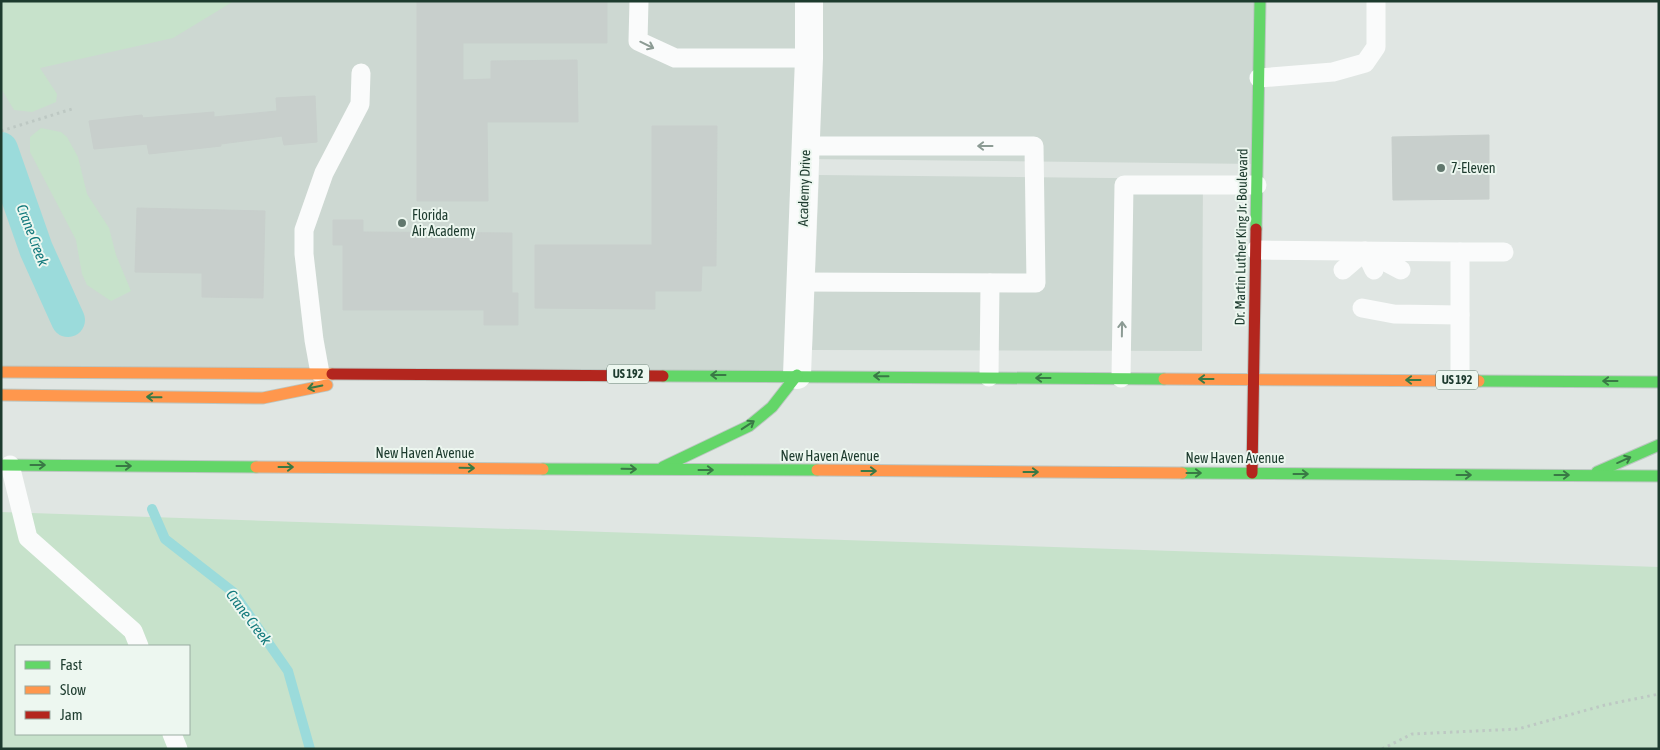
<svg xmlns="http://www.w3.org/2000/svg" width="1660" height="750" font-family="'Asap Condensed',sans-serif">
  <rect width="100%" height="100%" fill="#e0e6e3"/>
  <g fill="#cdd8d2">
    <polygon points="1,1 1260,1 1258,164 805,159 797,375 1,372"/>
    <polygon points="819,175 1203,179 1202,351 812,350"/>
  </g>
  <g fill="#c7e2cb" fill-rule="evenodd">
    <polygon points="1,1 234,1 173,38 40,68 57,94 56,102 32,112 14,110 2,90"/>
    <polygon points="41,128 61,132 67,137 78,157 87,194 109,228 116,255 131,291 111,301 87,285 82,274 76,240 30,152 30,137"/>
    <path d="M1,512L1659,567V749H1ZM16,646H189V734H16Z"/>
  </g>
  <g fill="none" stroke-linecap="round" stroke-linejoin="round">
    <polyline stroke="#9bdbdb" stroke-width="10" points="152,509 165,539 233,592 288,671 310,749"/>
    <polyline stroke="#9bdbdb" stroke-width="34" points="1,149 36,249 68,320"/>
  </g>
  <g fill="#c8cfcc" stroke="#c8cfcc">
    <polygon points="417,1 607,1 607,43 463,43 463,80 491,79 491,61 577,60 578,122 487,122 488,201 417,201"/>
    <polygon points="315,96 317,142 284,145 282,136 221,144 221,146 149,154 147,144 94,149 89,121 142,115 143,118 214,112 214,117 277,111 276,98"/>
    <polygon points="652,126 717,126 716,266 702,266 701,291 655,291 655,309 535,308 535,245 652,245"/>
    <polygon points="1489,135 1489,199 1393,200 1392,137"/>
    <polygon points="137,208 265,211 263,298 202,297 202,273 135,272"/>
    <polygon points="333,220 363,220 363,232 512,233 512,293 518,293 518,325 484,325 484,310 343,310 343,245 333,245"/>
  </g>
  <g fill="none" stroke-linecap="round" stroke-linejoin="round">
    <g stroke="#bbc6c1" stroke-width="13">
      <g id="fast">
        <polyline points="1256,229 1260,1"/>
        <polyline points="663,376 1164,379"/>
        <polyline points="1479,381 1659,382"/>
        <polyline points="1,465 256,467"/>
        <polyline points="663,467 749,426 772,407 797,375"/>
        <polyline points="543,469 817,470"/>
        <polyline points="1597,472 1659,445"/>
        <polyline points="1182,473 1659,476"/>
      </g>
    </g>
    <g stroke="#bbc6c1" stroke-width="13">
      <g id="slow">
        <polyline points="1,372 332,374"/>
        <polyline points="1164,379 1479,381"/>
        <polyline points="1,395 263,398 327,385"/>
        <polyline points="256,467 543,469"/>
        <polyline points="817,470 1182,473"/>
      </g>
    </g>
    <g stroke="#bbc6c1" stroke-width="13">
      <g id="jam">
        <polyline points="332,374 663,376"/>
        <polyline points="1252,473 1256,229"/>
      </g>
    </g>
    <g stroke="#bdc8c3" stroke-width="3" stroke-dasharray="2.5 4" stroke-linecap="butt">
      <polyline points="1,131 72,109"/>
      <polyline points="1382,749 1412,734 1518,729 1605,705 1659,694"/>
    </g>
    <g stroke="#fafbfb" stroke-width="19">
      <polyline points="639,1 638,41 675,58 809,58"/>
      <polyline points="1259,78 1333,72 1365,63 1376,47 1376,1"/>
      <polyline points="1256,250 1460,252 1460,380"/>
      <polyline points="1460,252 1504,252"/>
      <polyline points="1369,253 1401,270"/>
      <polyline points="1343,270 1365,251 1374,270"/>
      <polyline points="800,282 1036,283 1034,146 806,146"/>
      <polyline points="1362,308 1394,314 1460,315"/>
      <polyline points="320,373 314,340 304,254 304,230 324,173 360,104 361,73"/>
      <polyline points="989,377 990,283"/>
      <polyline points="1121,378 1124,185 1257,185"/>
      <polyline points="10,465 28,538 133,631 139,646"/>
      <polyline points="172,734 178,749"/>
    </g>
    <polyline stroke="#fafbfb" stroke-width="28" points="797,375 809,58 809,1"/>
    <use href="#fast" stroke="#63d668" stroke-width="11"/>
    <use href="#slow" stroke="#ff974d" stroke-width="11"/>
    <use href="#jam" stroke="#b3261e" stroke-width="11"/>
  </g>
  <defs><path id="oneway-shaft" d="M-6 0H5M1.5-3L5.5 0L1.5 3" fill="none" stroke-width="1.6" stroke-linecap="round" stroke-linejoin="round" transform="scale(1.25)"/></defs>
  <g stroke="#8c9b94">
    <use href="#oneway-shaft" transform="translate(647 45) rotate(26)"/>
    <use href="#oneway-shaft" transform="translate(985 146) rotate(180)"/>
    <use href="#oneway-shaft" transform="translate(1122 329) rotate(-89)"/>
  </g>
  <g stroke="#397945">
    <use href="#oneway-shaft" transform="translate(718 375) rotate(-180)"/>
    <use href="#oneway-shaft" transform="translate(881 376) rotate(-179)"/>
    <use href="#oneway-shaft" transform="translate(1043 378) rotate(-180)"/>
    <use href="#oneway-shaft" transform="translate(1206 379) rotate(-180)"/>
    <use href="#oneway-shaft" transform="translate(1413 380) rotate(-180)"/>
    <use href="#oneway-shaft" transform="translate(1610 381) rotate(-180)"/>
    <use href="#oneway-shaft" transform="translate(315 387) rotate(168)"/>
    <use href="#oneway-shaft" transform="translate(154 397) rotate(-179)"/>
    <use href="#oneway-shaft" transform="translate(748 425) rotate(-33)"/>
    <use href="#oneway-shaft" transform="translate(1624 460) rotate(-24)"/>
    <use href="#oneway-shaft" transform="translate(38 465)"/>
    <use href="#oneway-shaft" transform="translate(124 466)"/>
    <use href="#oneway-shaft" transform="translate(286 467)"/>
    <use href="#oneway-shaft" transform="translate(467 468) rotate(1)"/>
    <use href="#oneway-shaft" transform="translate(629 469) rotate(1)"/>
    <use href="#oneway-shaft" transform="translate(706 470)"/>
    <use href="#oneway-shaft" transform="translate(869 471)"/>
    <use href="#oneway-shaft" transform="translate(1031 472)"/>
    <use href="#oneway-shaft" transform="translate(1194 473)"/>
    <use href="#oneway-shaft" transform="translate(1301 474)"/>
    <use href="#oneway-shaft" transform="translate(1464 475)"/>
    <use href="#oneway-shaft" transform="translate(1562 475)"/>
  </g>
  <g fill="#61776d" stroke="#edf7f0" stroke-width="2">
    <circle cx="1441" cy="168" r="5"/>
    <circle cx="402" cy="223" r="5"/>
  </g>
  <g text-anchor="middle" dominant-baseline="central" stroke-width="4" stroke-linejoin="round" paint-order="stroke">
    <g fill="#edf7f0" stroke="#5b7368" stroke-width="1">
      <rect x="607" y="364.5" width="42" height="19" rx="4"/>
      <rect x="1436" y="370.5" width="42" height="19" rx="4"/>
    </g>
    <g font-size="12" font-weight="bold" fill="#1d3b2e">
      <text x="628" y="374">US 192</text>
      <text x="1457" y="380">US 192</text>
    </g>
    <g font-size="14" fill="#1d3b2e" stroke="#edf7f0" text-anchor="start">
      <text x="1451" y="168">7-Eleven</text>
      <text x="412" y="215">Florida<tspan x="412" dy="16">Air Academy</tspan></text>
    </g>
    <g font-size="14" fill="#1d3b2e" stroke="#edf7f0">
      <text transform="translate(804 188) rotate(-88)">Academy Drive</text>
      <text transform="translate(1241 237) rotate(-89)">Dr. Martin Luther King Jr. Boulevard</text>
      <text x="425" y="453">New Haven Avenue</text>
      <text x="830" y="456">New Haven Avenue</text>
      <text x="1235" y="458">New Haven Avenue</text>
    </g>
    <g font-size="15" font-style="italic" fill="#12797c" stroke="#edf7f0">
      <text transform="translate(33 235) rotate(69)">Crane Creek</text>
      <text transform="translate(249 617) rotate(53)">Crane Creek</text>
    </g>
  </g>
  <rect width="1660" height="750" fill="none" stroke="#1d3b2e" stroke-width="5"/>
  <rect x="15" y="645" width="175" height="90" fill="#edf7f0" stroke="#9aaca2"/>
  <rect x="25" y="661" width="25" height="8" fill="#63d668" stroke="#9aaca2"/>
  <text x="60" y="670" font-size="15" fill="#1d3b2e">Fast</text>
  <rect x="25" y="686" width="25" height="8" fill="#ff974d" stroke="#9aaca2"/>
  <text x="60" y="695" font-size="15" fill="#1d3b2e">Slow</text>
  <rect x="25" y="711" width="25" height="8" fill="#b3261e" stroke="#9aaca2"/>
  <text x="60" y="720" font-size="15" fill="#1d3b2e">Jam</text>
</svg>
